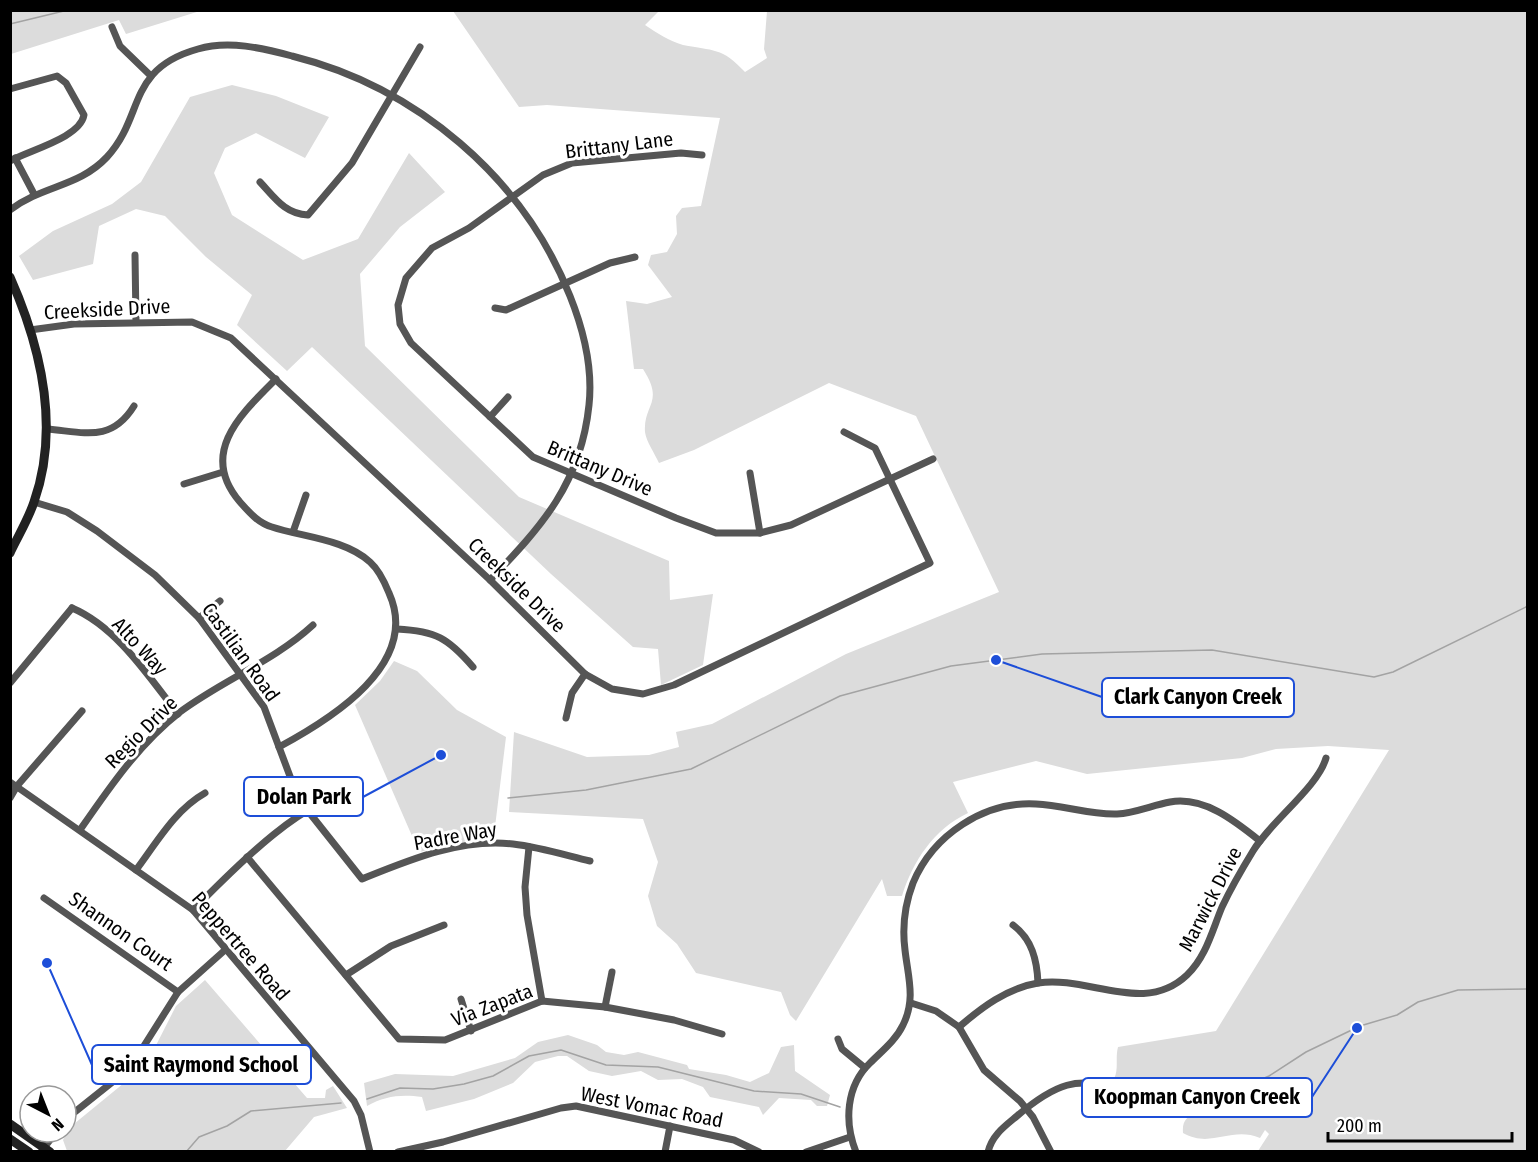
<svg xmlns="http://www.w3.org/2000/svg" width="1538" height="1162" font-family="'Fira Sans Condensed',sans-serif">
  <rect width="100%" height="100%" fill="#fff"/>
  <g fill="#dcdcdc">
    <polygon points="11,10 200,10 200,11 126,34 119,20 11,54"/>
    <path d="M453,11H659L645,25C657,33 669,41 683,45C713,51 722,47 745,72L767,58L764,49L767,11H1527V1151H1258L1269,1134L1265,1130L1260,1138C1231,1126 1211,1149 1183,1133C1182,1120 1187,1116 1199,1113V1106C1187,1096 1133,1085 1114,1079C1119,1068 1115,1059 1118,1047L1216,1031L1389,750L1328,746L1276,749L1242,758L1087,774L1036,761L953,782L968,813C934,829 913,861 902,896H887L882,879L796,1021L790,1015L781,992L696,973L677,944L657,926L648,896L658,862L643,819L509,812L514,732L587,757L649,755L679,747L676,732L712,724L846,654L999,592L916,416L829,383L694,450L659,463C655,454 646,441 645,432C643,404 665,403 643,369H634L626,301L647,304L672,297L648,265L651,255L667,252L677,234L676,216L682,208L701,206L720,118L547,105L519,107Z"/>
    <polygon points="232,85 276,96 329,117 305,158 256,133 225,148 214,173 232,215 303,260 358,239 409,153 445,192 400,227 360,274 365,346 519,497 669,561 670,600 713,594 703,665 661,685 658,649 633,647 551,574 312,347 287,371 237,325 252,295 206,257 165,216 136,209 99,226 93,264 33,280 19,256 53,231 112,204 141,182 190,97"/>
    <polygon points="394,661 417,671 457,710 506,737 494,835 419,852 355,705 380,681"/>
    <polygon points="205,980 307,1098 325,1098 326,1090 333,1086 347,1108 314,1117 285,1151 67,1151 63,1140 69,1128 146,1065 176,1006"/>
    <path d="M568,1035L597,1045L606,1052L624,1055L638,1052L687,1065L689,1069L726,1075L750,1082L769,1073L781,1047L794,1045L795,1071L830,1095L827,1106H817L811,1100L779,1098L763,1115L759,1107L710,1097L703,1087L682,1079L658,1080L641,1071L612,1076L589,1071L567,1056H558L535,1062L513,1083L474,1099L426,1111L422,1097C401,1094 385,1096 367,1106L364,1083L395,1074L453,1076L515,1058L538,1042Z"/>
  </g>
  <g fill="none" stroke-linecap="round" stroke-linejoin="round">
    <g stroke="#a3a3a3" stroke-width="1.5">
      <polyline points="10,24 68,10"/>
      <polyline points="508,798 586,790 691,769 840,696 951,666 1042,654 1212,650 1374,677 1393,672 1528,606"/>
      <polyline points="367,1099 400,1088 433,1089 464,1084 493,1076 529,1056 561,1050 606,1065 658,1067 754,1091 801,1094 840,1107"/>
      <polyline points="1169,1108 1239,1089 1269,1076 1306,1052 1360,1026 1397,1015 1418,1002 1458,990 1528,989"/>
      <polyline points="186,1152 199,1137 227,1126 251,1111 341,1103"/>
    </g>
    <g stroke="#555" stroke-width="7">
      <polyline points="112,27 120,46 151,76"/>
      <path d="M10,89L57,76L66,83L84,115C80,138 29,150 10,161"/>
      <polyline points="702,155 681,153 572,163 543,175 469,228 432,248 406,278 398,305 400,324 411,343 533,457 676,518 716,533 760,533 791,525 933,459"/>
      <polyline points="15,158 34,194"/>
      <path d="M260,182C275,198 285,214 308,215L352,163L420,47"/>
      <path d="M10,210C43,185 79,187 107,157C145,116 126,69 198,49C228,40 263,48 292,56C416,87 523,177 570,296C584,331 593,368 589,405C581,483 542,526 490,580"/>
      <polyline points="135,255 136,322"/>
      <polyline points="495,308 506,310 610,263 635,257"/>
      <polyline points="30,330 74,324 192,322 231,338 490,580 585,674 612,689 643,694 674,685 930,563 875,448 844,432"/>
      <path d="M276,379C241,414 198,453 240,502C249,512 258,523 272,527C302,537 345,539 370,562C379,570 385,583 389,593C421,664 331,719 279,747"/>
      <polyline points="490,417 508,397"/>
      <path d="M47,429C84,432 111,443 134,406"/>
      <polyline points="750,473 760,533"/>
      <polyline points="184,484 223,472"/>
      <path d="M34,502L67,512L97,531L155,575L199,618L264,707L294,787L308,811L362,879C409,860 461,838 513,844C539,847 565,855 590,861"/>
      <polyline points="293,532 306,495"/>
      <path d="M72,608C117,627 149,677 178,714"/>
      <polyline points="199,618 220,601"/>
      <path d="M397,629C436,631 448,638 473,667"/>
      <polyline points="10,683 72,608"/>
      <polyline points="566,718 572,693 585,674"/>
      <polyline points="10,782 193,910 354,1101 361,1115 370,1152"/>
      <polyline points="10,798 17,786 82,711"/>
      <path d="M80,830C109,788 139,744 180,712C223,680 274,661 313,625"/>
      <polyline points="529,847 525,887 527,915 542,1001"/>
      <polyline points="247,857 399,1039 445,1040 542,1001 605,1007 674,1020 722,1034"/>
      <path d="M136,870C157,842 175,810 205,793"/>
      <polyline points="44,898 178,992"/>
      <path d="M193,910C231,872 301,798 355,792"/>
      <path d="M1013,925C1032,939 1037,960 1038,983"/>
      <polyline points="346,975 391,946 444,925"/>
      <polyline points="461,999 471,1031"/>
      <polyline points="911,1003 936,1011 959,1027 984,1070 1020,1101 1033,1117 1051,1152"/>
      <polyline points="605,1007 612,972"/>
      <path d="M959,1027C981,1008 1007,988 1038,983C1088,975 1144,1016 1187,975C1206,957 1212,931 1222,907C1231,888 1242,869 1253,851C1271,821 1318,787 1326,758"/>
      <polyline points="838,1039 842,1049 865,1068"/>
      <polyline points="66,1119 130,1068 178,992 225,950"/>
      <polyline points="41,1152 56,1132"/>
      <polyline points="398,1152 443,1142 561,1108 576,1106 734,1140 759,1152"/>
      <polyline points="665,1152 670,1126"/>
      <polyline points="806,1152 850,1137"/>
      <path d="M856,1152C844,1122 846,1086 870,1063C882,1051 896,1040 903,1025C916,999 908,977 905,950C902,927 905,904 913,883C933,835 984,801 1036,804C1063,805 1090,815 1117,814C1135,813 1153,805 1170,802C1204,796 1235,821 1260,841"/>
      <path d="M988,1152C992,1135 1005,1126 1017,1116C1051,1087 1081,1070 1123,1095"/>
    </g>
    <g stroke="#222" stroke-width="9">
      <path d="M10,277C41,347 60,428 34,502C28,520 18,536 10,553"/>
      <polyline points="10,1124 50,1152"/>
      <polyline points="10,1139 29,1152"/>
    </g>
  </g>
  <g text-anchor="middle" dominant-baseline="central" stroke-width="6" stroke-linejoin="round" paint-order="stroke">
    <g font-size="20" fill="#000" stroke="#fff">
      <text transform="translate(619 145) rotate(-7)">Brittany Lane</text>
      <text transform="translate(107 309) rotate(-3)">Creekside Drive</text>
      <text transform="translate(600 468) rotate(23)">Brittany Drive</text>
      <text transform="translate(517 585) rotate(44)">Creekside Drive</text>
      <text transform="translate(140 646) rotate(47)">Alto Way</text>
      <text transform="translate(241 652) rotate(54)">Castilian Road</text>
      <text transform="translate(141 732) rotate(-45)">Regio Drive</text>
      <text transform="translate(455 836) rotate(-10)">Padre Way</text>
      <text transform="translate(1210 899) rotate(-63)">Marwick Drive</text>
      <text transform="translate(121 931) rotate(35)">Shannon Court</text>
      <text transform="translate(241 946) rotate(49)">Peppertree Road</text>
      <text transform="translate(492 1005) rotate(-21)">Via Zapata</text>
      <text transform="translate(652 1107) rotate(11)">West Vomac Road</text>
    </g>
  </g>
  <path fill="none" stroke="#1d4ed8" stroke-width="2" d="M996 660L1102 697M441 755L363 797M47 963L92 1065M1357 1028L1312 1097"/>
  <g fill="#1d4ed8" stroke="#fff" stroke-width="2">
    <circle cx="996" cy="660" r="6"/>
    <circle cx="441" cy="755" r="6"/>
    <circle cx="47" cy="963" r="6"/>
    <circle cx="1357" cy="1028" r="6"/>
  </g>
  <g fill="#fff" stroke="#1d4ed8" stroke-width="2">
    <rect x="1102" y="678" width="192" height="39" rx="6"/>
    <rect x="244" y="777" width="119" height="39" rx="6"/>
    <rect x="92" y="1045" width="219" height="39" rx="6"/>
    <rect x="1082" y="1078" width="230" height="39" rx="6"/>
  </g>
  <g font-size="21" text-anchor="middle" font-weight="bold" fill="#000">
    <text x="1198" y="704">Clark Canyon Creek</text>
    <text x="304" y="804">Dolan Park</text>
    <text x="201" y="1072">Saint Raymond School</text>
    <text x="1197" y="1104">Koopman Canyon Creek</text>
  </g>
  <rect width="1538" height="1162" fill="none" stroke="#000000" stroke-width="24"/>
  <g transform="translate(48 1114) rotate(138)"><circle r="28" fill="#ffffff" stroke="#999999" stroke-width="1.5"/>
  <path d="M0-4.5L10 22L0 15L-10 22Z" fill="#000000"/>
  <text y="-9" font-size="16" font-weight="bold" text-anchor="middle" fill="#000000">N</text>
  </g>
  <path d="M1328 1132v9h184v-9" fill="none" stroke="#000000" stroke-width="3"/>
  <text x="1337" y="1132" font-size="18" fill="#000000" stroke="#ffffff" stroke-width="4.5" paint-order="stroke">200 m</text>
</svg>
